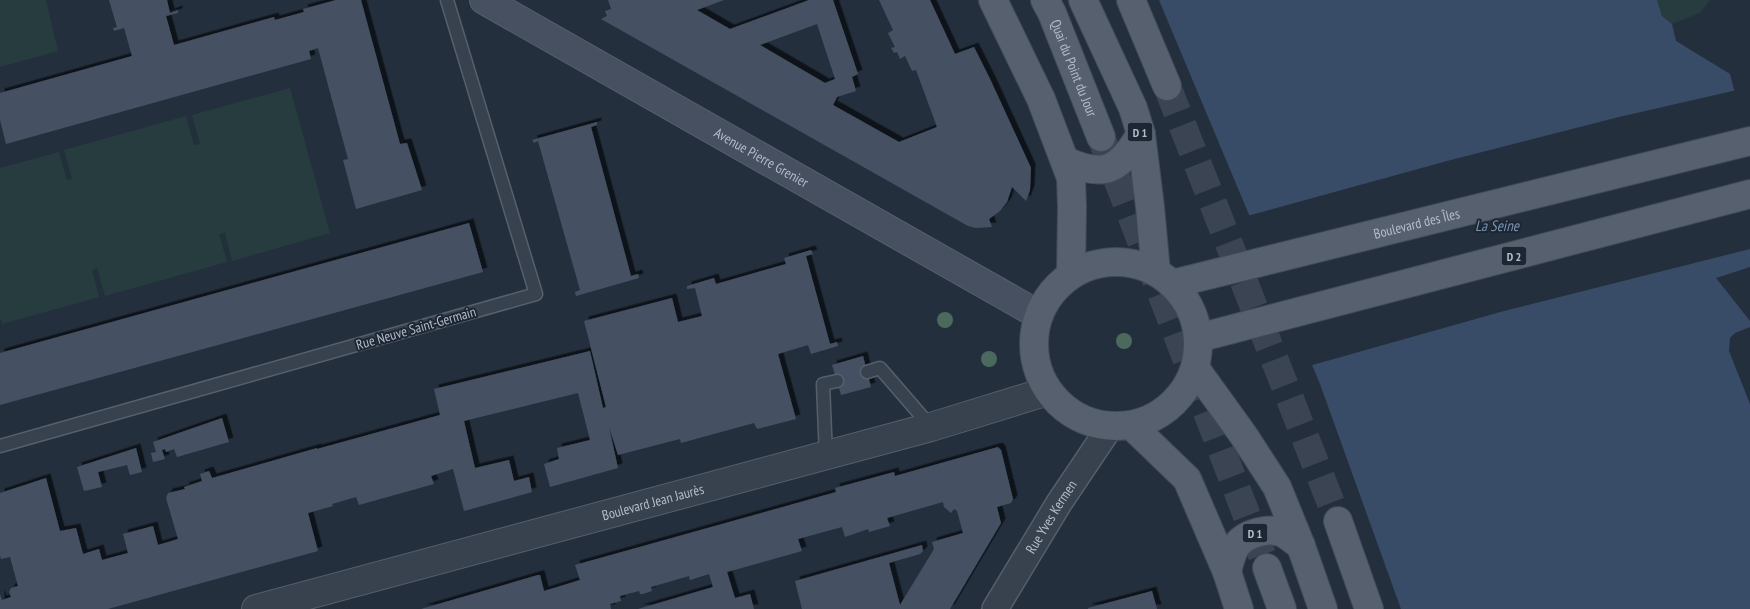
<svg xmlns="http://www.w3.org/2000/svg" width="1750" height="609" font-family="'PT Sans Narrow',sans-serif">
  <defs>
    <filter id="shadow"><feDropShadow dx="4.5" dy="-4.5" stdDeviation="0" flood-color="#0009"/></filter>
  </defs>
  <rect width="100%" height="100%" fill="#242f3e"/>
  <g fill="#263c3f">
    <polygon points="0,0 46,0 58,51 0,67"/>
    <polygon points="1657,0 1710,0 1700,13 1672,24 1662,16"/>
    <polygon points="290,88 330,233 232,261 225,233 219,234 227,262 105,296 97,268 92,270 99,297 2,324 0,317 0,168 59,152 67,180 72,179 64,150 186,116 194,145 200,144 192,115"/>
  </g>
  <polygon fill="#394c67" points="1159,0 1657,0 1662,16 1672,24 1676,41 1730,74 1750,153 1750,267 1716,278 1750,321 1750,327 1735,333 1730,338 1729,351 1750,404 1750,609 1401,609 1320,384"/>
  <polygon fill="#242f3e" points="1737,90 1750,142 1750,249 1504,311 1309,366 1247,216 1447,161 1619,117"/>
  <g fill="#455162" fill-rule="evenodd" filter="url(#shadow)">
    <polygon points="109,0 167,0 170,13 178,10 178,13 166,16 174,45 274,17 275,20 304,12 303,9 336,0 361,0 400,144 407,143 422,190 356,209 343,160 348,159 318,48 309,51 311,59 6,144 0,120 0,93 132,56 124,28 114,31 113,28 117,27"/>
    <path d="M608,0H724L697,10L730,29L809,0H833L858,74L852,77L856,91L837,97L833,105L899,142L937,127L916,70L912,71L905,56L900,59L897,52L894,53L891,48L895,47L888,33L893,30L879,0H930L955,54L974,47L991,81L1031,168L1030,190L1026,201L1012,187L1007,202L1000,211L989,219L992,227L976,228L968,226L601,19L607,16L605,11L611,9ZM817,24L835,79L825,83L760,45Z"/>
    <polygon points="597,122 597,125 591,127 631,276 638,274 639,278 576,296 575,292 580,290 538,141 534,143 532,140"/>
    <polygon points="469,223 483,272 0,405 0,353"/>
    <polygon points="811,250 813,254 806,256 830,344 837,342 838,346 811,354 808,345 778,354 796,419 757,429 754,423 681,443 680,439 618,455 609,427 618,468 550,487 544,464 559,459 557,448 590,440 578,393 464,421 475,468 509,460 514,481 529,477 532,492 464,511 453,469 431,476 434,484 359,505 356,497 332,504 333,506 308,513 318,551 108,609 0,609 0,594 2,600 11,597 9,592 11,588 18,586 10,557 1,559 0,555 0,493 46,478 60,531 76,528 83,554 99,549 102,560 128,553 123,534 153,526 158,545 178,539 166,498 168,493 185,489 184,487 202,481 200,474 209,471 212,478 317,448 317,449 440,415 434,389 590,351 603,408 606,407 584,321 672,298 678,322 702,316 695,288 687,289 687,286 714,278 716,284 786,264 784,258"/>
    <polygon points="863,356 871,387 841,395 832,365"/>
    <polygon points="222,418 229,442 177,457 174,449 166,452 165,449 162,450 165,459 153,462 151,453 156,452 153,442"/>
    <polygon points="998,447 1001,450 1013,499 1011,503 997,507 1001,523 950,609 802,609 795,581 922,545 923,551 920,554 889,563 900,605 934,549 932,542 963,533 957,511 954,509 951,513 944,507 943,502 887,518 890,526 869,532 868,529 845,537 842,527 798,539 802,551 727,572 735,598 750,594 754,609 638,609 713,587 709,574 690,580 689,576 651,587 652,591 643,594 640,594 639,591 620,596 621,601 610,604 611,609 421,609 538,575 540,575 544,591 580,580 575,565 836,492 835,488 894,472 895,476"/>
    <polygon points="136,448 142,472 130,475 127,465 98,472 102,487 84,491 77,467"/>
    <polygon points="1152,591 1157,609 1088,609 1088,608"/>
  </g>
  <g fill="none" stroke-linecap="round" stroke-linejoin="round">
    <g stroke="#3a4453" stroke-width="28" stroke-dasharray="28 14" stroke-linecap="butt">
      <polyline points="1167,86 1338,521"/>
      <polyline points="1101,137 1267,568"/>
    </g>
    <g stroke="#565f6c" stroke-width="15">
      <g id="service">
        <polyline points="867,372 880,368 931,427"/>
        <polyline points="0,446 536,294 447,0"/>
        <polyline points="826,456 823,384 837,381"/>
      </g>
    </g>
    <g stroke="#565f6c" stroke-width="28">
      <g id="minor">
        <path id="s1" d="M995,609L1059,503L1110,427"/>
      </g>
    </g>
    <g stroke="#565f6c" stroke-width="30">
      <g id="tertiary">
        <path id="s2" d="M256,609L931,427L1048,391"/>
      </g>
    </g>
    <g stroke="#565f6c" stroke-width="30">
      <g id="secondary">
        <path id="s3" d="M484,0L1039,315"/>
      </g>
    </g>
    <g stroke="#414a57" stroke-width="30">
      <g id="primary">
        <polyline points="993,0 1041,99 1071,178 1072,207 1071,275"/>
        <path id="s4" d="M1045,0L1052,13L1101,137"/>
        <polyline points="1083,0 1133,108 1141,134 1150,207 1156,272"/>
        <polyline points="1131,0 1167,86"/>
        <path d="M1066,161C1105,179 1120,169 1141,134"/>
        <circle cx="1116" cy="344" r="82"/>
        <path id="s5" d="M1172,284L1750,141"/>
        <polyline points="1198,338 1750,194"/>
        <polyline points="1195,368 1244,436 1277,487 1301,546 1323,609"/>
        <polyline points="1131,425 1187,479 1227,572 1239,609"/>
        <polyline points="1338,521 1369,609"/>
        <polyline points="1267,568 1282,609"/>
        <path d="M1227,572C1229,564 1231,554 1236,546C1245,533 1271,526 1285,534C1291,538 1296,542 1301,546"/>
      </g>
    </g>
    <use href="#service" stroke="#38414e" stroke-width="12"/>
    <use href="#minor" stroke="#38414e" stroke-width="25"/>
    <use href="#tertiary" stroke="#38414e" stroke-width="28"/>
    <use href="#secondary" stroke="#465061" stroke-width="28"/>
    <use href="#primary" stroke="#56606e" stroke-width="28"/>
  </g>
  <g fill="#4b6a5d">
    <circle cx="945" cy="320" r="8"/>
    <circle cx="1124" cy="341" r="8"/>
    <circle cx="989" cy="359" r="8"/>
  </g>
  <g text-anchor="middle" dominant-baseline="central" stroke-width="4" stroke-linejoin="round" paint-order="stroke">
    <g fill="#1d2633" stroke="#878f9c" stroke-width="1">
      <rect x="1127.5" y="122.5" width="25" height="19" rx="4"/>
      <rect x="1501.5" y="246.5" width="25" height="19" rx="4"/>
      <rect x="1242.5" y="523.5" width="25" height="19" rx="4"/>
    </g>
    <g font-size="12" font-weight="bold" fill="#b4bcc9">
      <text x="1140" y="132">D 1</text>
      <text x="1514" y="256">D 2</text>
      <text x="1255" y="533">D 1</text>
    </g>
    <g font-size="14" fill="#b4bcc9" stroke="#1d2633">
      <text stroke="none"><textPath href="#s4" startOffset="74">Quai du Point du Jour</textPath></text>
      <text stroke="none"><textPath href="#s3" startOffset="319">Avenue Pierre Grenier</textPath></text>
      <text stroke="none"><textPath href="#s5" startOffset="252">Boulevard des Îles</textPath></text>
      <text transform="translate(416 328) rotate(-16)">Rue Neuve Saint-Germain</text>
      <text stroke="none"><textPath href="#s2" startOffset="411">Boulevard Jean Jaurès</textPath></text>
      <text stroke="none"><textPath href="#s1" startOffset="108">Rue Yves Kermen</textPath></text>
    </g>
    <g font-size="15" font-style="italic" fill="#7c92b1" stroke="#1d2633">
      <text x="1497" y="225">La Seine</text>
    </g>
  </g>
</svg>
